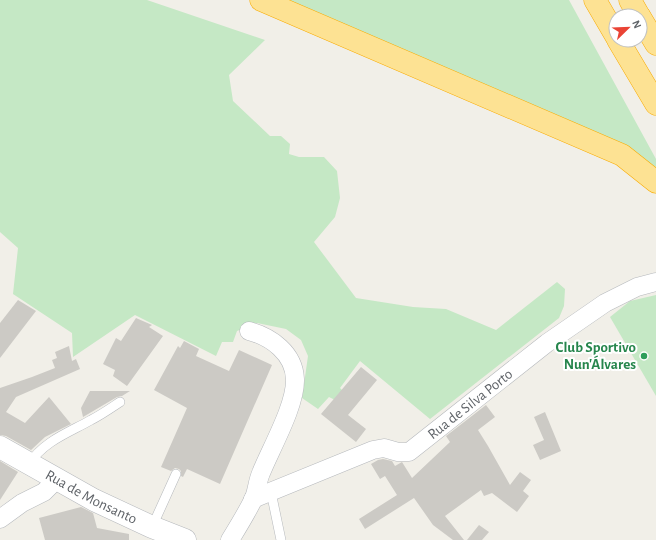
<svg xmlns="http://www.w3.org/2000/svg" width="656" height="540" font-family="'Alegreya Sans',sans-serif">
  <rect width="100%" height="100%" fill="#f1efe8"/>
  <g fill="#c5e8c5">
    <polygon points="0,0 147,0 265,40 229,75 233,101 270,136 281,136 290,144 289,154 299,157 324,157 337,171 340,198 335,217 314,242 356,298 413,307 446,309 496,330 557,282 565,289 564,306 559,318 430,419 360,361 340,388 345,393 339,402 329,397 318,409 302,398 308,356 301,340 286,329 257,323 237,331 233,342 222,342 216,356 135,315 73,357 72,333 13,294 18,248 0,232"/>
    <polygon points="281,0 569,0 656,159 656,167 589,132"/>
    <polygon points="656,295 656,396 610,317 630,301"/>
  </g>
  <g fill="#cccac5">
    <polygon points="18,300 36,311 0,358 0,323"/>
    <polygon points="136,318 152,325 149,327 163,336 127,386 113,376 115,370 103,364 116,338 121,341"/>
    <polygon points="184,341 199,349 196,356 229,371 239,350 272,365 220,484 187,469 183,477 181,476 181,471 179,469 175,468 171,471 161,467 187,408 154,390 178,346 180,348"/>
    <polygon points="69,346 72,361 76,359 80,369 16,397 6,412 25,423 49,397 71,424 45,437 31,450 6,436 0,435 0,388 32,377 55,368 52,360 57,358 55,352"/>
    <polygon points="361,367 377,380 348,415 366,429 356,442 321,414"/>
    <polygon points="90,391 130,391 122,396 117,397 83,417 81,408"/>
    <polygon points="486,405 495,417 478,430 488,446 510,485 520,472 531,480 523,491 529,496 517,512 492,493 484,496 481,490 445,516 464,540 453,540 433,525 414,498 365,529 359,519 397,495 385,476 380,479 371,464 378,460 383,459 392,461 395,466 402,462 412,478 450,442 446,436"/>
    <polygon points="545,412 561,451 540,460 533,445 544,440 534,417"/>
    <polygon points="0,461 18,472 0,500"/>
    <polygon points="81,507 93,513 97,528 129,534 129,540 45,540 39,518"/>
    <polygon points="479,525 489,532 482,540 467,540"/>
  </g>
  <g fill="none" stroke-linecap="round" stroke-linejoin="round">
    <g stroke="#b5b8bc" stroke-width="10">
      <g id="service">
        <path d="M29,464C44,441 68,433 91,420C101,415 111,408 120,402"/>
        <polyline points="271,492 281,540"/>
        <polyline points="152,527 176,474"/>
      </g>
    </g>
    <g stroke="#b5b8bc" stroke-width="19">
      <g id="minor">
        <path id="s1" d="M253,499L373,450L384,448L398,452H409L547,343L605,303L637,287L656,282"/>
        <polyline points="0,519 22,503 44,492 50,486 53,478"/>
        <path d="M230,540C238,527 246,514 253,500C257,492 257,482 261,473C271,448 296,405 295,379C294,353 271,337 249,331"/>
      </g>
    </g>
    <g stroke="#b5b8bc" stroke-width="23">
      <g id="tertiary">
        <path id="s2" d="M0,447L94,500L152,527L185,540"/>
      </g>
    </g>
    <g stroke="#f9ab00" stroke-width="23">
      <g id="motorway">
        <polyline points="261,0 622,155 656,182"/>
        <polyline points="595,0 616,36"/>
        <polyline points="630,0 639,16"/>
        <polyline points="640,17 656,44"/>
        <polyline points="618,40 656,104"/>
      </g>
    </g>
    <use href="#service" stroke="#fff" stroke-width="9"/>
    <use href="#minor" stroke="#fff" stroke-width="18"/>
    <use href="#tertiary" stroke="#fff" stroke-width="22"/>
    <use href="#motorway" stroke="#fde293" stroke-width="22"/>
  </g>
  <circle fill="#2e9e5b" stroke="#fff" stroke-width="1.5" cx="644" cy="356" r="4"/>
  <g text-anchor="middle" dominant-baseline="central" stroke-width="4" stroke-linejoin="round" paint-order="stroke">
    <g font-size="15" font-weight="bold" fill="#27864d" stroke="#fff" text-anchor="end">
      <text x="636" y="347">Club Sportivo<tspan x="636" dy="17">Nun'Álvares</tspan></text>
    </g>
    <g font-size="15" fill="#5f6368" stroke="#fff">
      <text stroke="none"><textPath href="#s1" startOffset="244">Rua de Silva Porto</textPath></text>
      <text stroke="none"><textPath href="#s2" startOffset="104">Rua de Monsanto</textPath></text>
    </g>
  </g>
  <g transform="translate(628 28) rotate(67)"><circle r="19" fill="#ffffff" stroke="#bfc1c3"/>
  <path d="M0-3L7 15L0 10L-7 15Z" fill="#ea4335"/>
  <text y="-6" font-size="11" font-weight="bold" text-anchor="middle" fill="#5f6368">N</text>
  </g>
</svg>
